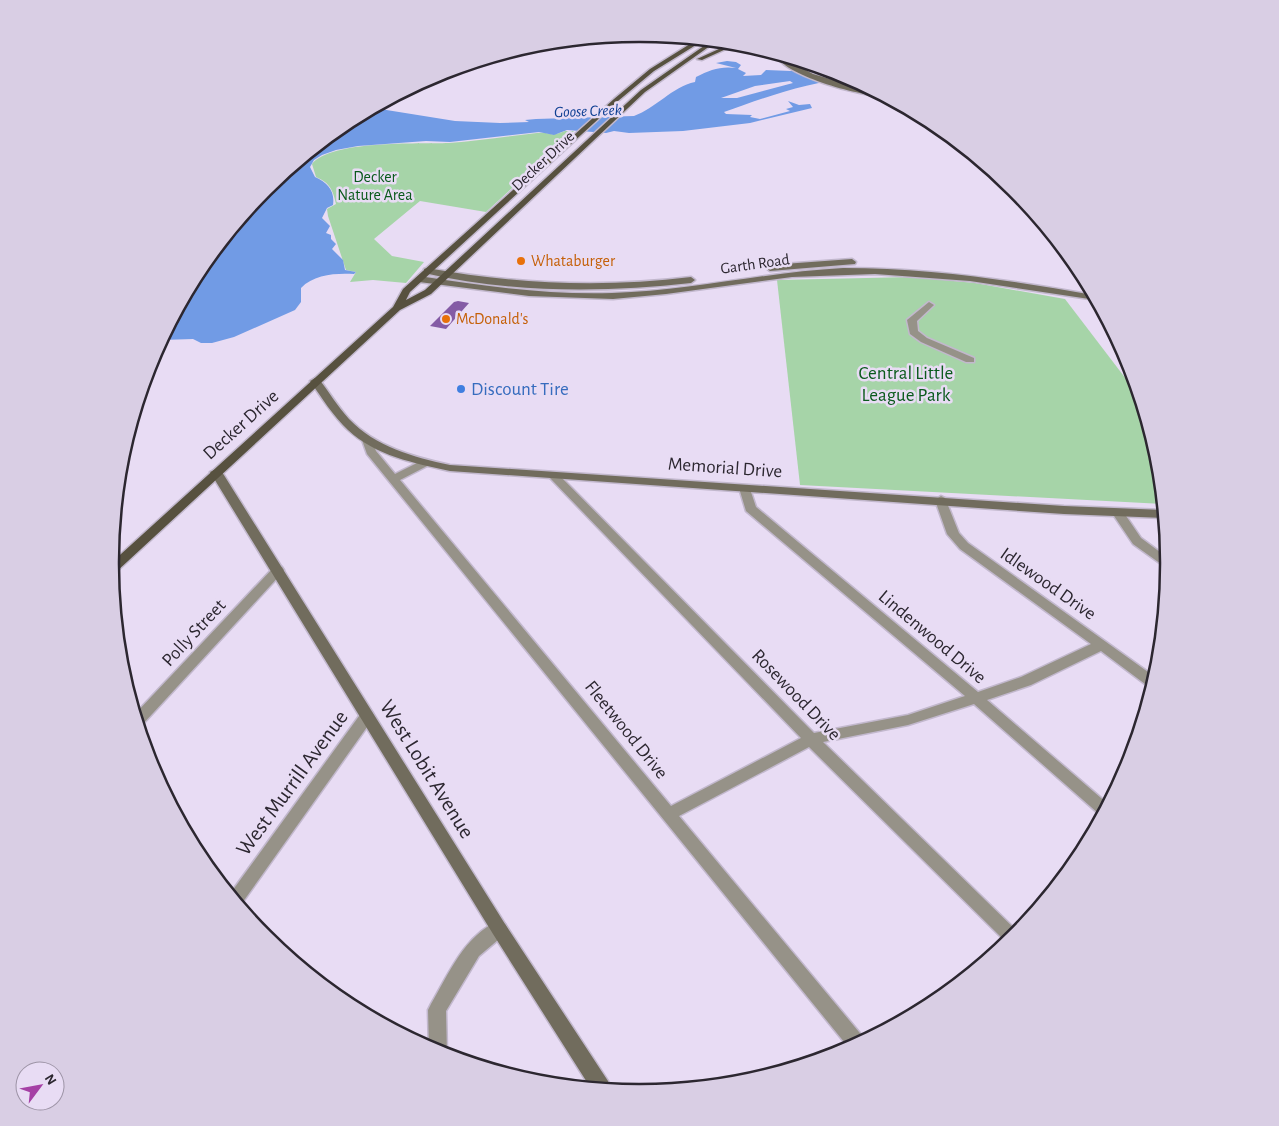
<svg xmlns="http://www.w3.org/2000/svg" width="1279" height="1126" font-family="'Alegreya Sans',sans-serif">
  <rect width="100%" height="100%" fill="#e8dcf4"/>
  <g fill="#a6d4a8">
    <path d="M565,131H574L486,212L420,201L374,239L392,256L424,262L406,283L373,280L350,282L356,272L346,270L328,216L327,209L336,204C333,190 330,183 316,177L312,164C331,140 418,144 449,143C478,141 508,136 537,133C551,131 549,138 565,131Z"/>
    <polygon points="911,277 975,283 1065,299 1139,396 1159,460 1163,504 800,485 777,280"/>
  </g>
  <path fill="#719be5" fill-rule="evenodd" d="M727,61L736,62L741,65L738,69L746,73L743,76L761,75L766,70L791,71L819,67L852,80C813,79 761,99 724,112L726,114L752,115L750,117L760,119L790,111L786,109L793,107L788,101L799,105L810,104L812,108L750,123L683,131L629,133L614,131L606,133L567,130L554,135L539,132L450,142L426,141L358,146L336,150L322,155L314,160L310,167L315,177C328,183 335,191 333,205L327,208L322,218L330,226L326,233L331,235V239L336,244L332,249L343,260L345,270L356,272L354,274C337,273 314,274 301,288V302L295,310L234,337L212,343H201L193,339L161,340L200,269L265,189L346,123L374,108L455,121L500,123L529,122L525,120L536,119L634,116C656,108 672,87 695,82L696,77C710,70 720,66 736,68L716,63ZM790,81L793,83L737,98H721L755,86Z"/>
  <polygon fill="#845ba5" points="458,301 469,303 446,329 430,326 454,302"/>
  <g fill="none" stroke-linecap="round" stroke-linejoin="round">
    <g stroke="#c2b8cd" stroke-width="3">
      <g id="street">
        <polygon points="929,302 934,305 917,321 918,331 927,338 974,358 974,362 966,362 921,342 910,334 907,320"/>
        <polygon points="367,437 371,438 376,451 395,474 421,461 429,461 431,463 429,465 400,480 671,806 801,738 550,478 548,476 550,474 558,474 814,733 908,715 965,696 746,511 739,488 741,486 749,486 756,507 978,692 1021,677 1091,644 960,549 947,534 935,500 941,496 945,498 959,533 968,543 1155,677 1152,688 1149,687 1101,651 1031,685 987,700 1108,804 1102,815 1099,814 974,704 908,725 823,742 1018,932 1007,943 809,747 679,816 864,1038 865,1040 849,1048 367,454 362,440"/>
        <polygon points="1118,509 1122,510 1141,538 1168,558 1168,569 1133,544 1112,513"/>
        <polygon points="278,566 282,567 284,570 282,573 142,725 139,726 135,714 274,567"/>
        <polygon points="367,711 372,712 374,716 372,720 240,906 230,894 362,712"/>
        <path d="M499,921L505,924L508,929L505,934L479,956L446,1011L447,1055L429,1048L428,1010L431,1004C448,975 465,934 499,921Z"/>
      </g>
    </g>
    <g stroke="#c2b8cd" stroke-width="3">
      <g id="secondary">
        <polygon points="717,41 749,46 720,44"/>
        <path d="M776,54L813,74L875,92L884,96C863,97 781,75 776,54Z"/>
        <polygon points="852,259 856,262 855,264 770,271 766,268 770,265"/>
        <path d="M427,268C515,284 602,288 691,277L695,280L691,283C603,293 511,293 424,273V269Z"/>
        <path d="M843,268C928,268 1010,280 1093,295L1096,300L970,281L875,274L792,277L666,294L613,299L529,296L419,282L415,279L419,276C483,286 547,295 612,293C690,291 766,272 843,268Z"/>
        <path d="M315,378L319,379C329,392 338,407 349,419C376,447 413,457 450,465L1064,506L1164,510V518L1064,514L450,471C414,463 376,456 348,430C333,416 322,398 310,381Z"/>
        <polygon points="216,469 222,472 505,924 608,1081 610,1089 590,1087 493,934 210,472"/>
      </g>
    </g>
    <g stroke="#c2b8cd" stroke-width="3">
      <g id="primary">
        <polygon points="698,39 704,40 654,71 618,101 410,292 406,300 425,290 641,90 711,41 717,41 645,92 431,294 400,310 115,573 111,574 110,564 393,307 403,289 614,99 650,69"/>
        <polygon points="732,43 737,44 702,60 697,59"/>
      </g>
    </g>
    <use href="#street" fill="#969288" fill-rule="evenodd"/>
    <use href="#secondary" fill="#716c5d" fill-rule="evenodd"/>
    <use href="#primary" fill="#57513f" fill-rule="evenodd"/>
  </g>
  <g fill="#e8710a" stroke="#e8dcf4" stroke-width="2">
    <circle cx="521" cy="261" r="5"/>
    <circle cx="446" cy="319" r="5"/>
  </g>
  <circle fill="#3f7fe0" stroke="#e8dcf4" stroke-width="2" cx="461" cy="389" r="5"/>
  <g text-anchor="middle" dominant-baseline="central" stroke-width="5" stroke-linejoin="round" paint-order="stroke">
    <g font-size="16" font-style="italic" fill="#0d3e92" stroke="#e8dcf4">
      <text transform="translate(588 111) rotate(-2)">Goose Creek</text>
    </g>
    <g font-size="16" fill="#2c2730" stroke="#e8dcf4">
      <text transform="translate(543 161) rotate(-43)">Decker Drive</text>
      <text transform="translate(755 264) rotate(-8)">Garth Road</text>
    </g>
    <g font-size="16" fill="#0a5a1c" stroke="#e8dcf4">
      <text x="375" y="177">Decker<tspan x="375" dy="18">Nature Area</tspan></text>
    </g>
    <g font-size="16" fill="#c56008" stroke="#e8dcf4" text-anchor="start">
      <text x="531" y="261">Whataburger</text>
      <text x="456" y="319">McDonald's</text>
    </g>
    <g font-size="19" fill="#0a5a1c" stroke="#e8dcf4">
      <text x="906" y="373">Central Little<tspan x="906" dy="22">League Park</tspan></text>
    </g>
    <g font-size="19" fill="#366cbe" stroke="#e8dcf4" text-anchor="start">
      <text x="471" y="389">Discount Tire</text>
    </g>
    <g font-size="19" fill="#2c2730" stroke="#e8dcf4">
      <text transform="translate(241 425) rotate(-42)">Decker Drive</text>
      <text transform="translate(725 468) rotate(4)">Memorial Drive</text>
      <text transform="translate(1048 584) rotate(35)">Idlewood Drive</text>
      <text transform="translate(194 633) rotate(-47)">Polly Street</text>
      <text transform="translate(932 637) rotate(40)">Lindenwood Drive</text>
      <text transform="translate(796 695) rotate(46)">Rosewood Drive</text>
      <text transform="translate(626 730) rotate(51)">Fleetwood Drive</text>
    </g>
    <g font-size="22" fill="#2c2730" stroke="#e8dcf4">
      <text transform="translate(427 769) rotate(58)">West Lobit Avenue</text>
      <text transform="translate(292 783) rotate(-54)">West Murrill Avenue</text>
    </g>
  </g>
  <path d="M0 0H1279V1126H0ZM639 42H640A520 520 0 0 1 1160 562V564A520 520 0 0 1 640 1084H639A520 520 0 0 1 119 564V562A520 520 0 0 1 639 42Z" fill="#d9cee4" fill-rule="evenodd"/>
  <path fill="none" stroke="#2c2730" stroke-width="2.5" d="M639 42H640A520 520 0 0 1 1160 562V564A520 520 0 0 1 640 1084H639A520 520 0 0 1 119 564V562A520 520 0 0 1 639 42Z"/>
  <g transform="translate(40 1086) rotate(58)"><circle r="24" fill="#e8dcf4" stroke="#9d94a6"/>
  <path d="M0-4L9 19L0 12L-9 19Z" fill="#a540a5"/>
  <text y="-8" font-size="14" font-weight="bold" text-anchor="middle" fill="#2c2730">N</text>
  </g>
</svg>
